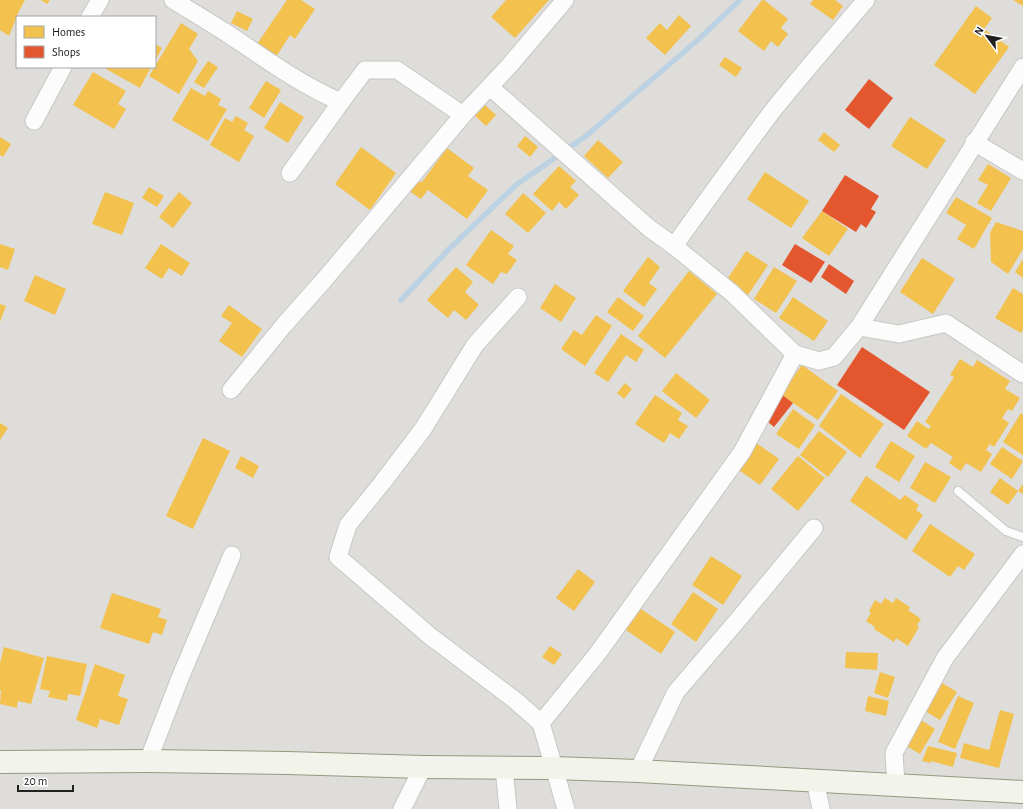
<svg xmlns="http://www.w3.org/2000/svg" width="1023" height="809" font-family="'Alegreya Sans',sans-serif">
  <rect width="100%" height="100%" fill="#efeee9"/>
  <path fill="#deddda" fill-rule="evenodd" d="M0,0H1023V809H0ZM17,17H155V67H17Z"/>
  <g fill="#f2c14e">
    <polygon points="0,0 25,0 19,11 9,36 0,30"/>
    <polygon points="41,0 50,0 47,4"/>
    <polygon points="287,0 301,0 315,9 295,39 290,35 276,57 257,44"/>
    <polygon points="506,0 549,0 515,38 491,17"/>
    <polygon points="762,0 764,0 788,19 781,28 788,34 778,47 771,41 764,51 738,31"/>
    <polygon points="813,0 835,0 843,6 833,20 810,4"/>
    <polygon points="1013,0 1023,0 1023,6"/>
    <polygon points="976,6 992,18 984,29 1009,47 975,94 934,65"/>
    <polygon points="237,11 253,19 247,31 231,23"/>
    <polygon points="679,15 691,26 665,55 646,38 660,23 667,30"/>
    <polygon points="181,23 198,34 189,49 198,61 179,94 149,76"/>
    <polygon points="155,44 162,48 155,61"/>
    <polygon points="725,57 742,68 736,77 719,65"/>
    <polygon points="208,61 218,67 204,88 194,82"/>
    <polygon points="107,67 151,67 140,88 106,69"/>
    <polygon points="93,72 126,91 118,104 126,109 114,129 73,105"/>
    <polygon points="266,81 281,90 264,118 249,108"/>
    <polygon points="191,88 205,96 208,91 221,99 218,105 227,109 208,141 172,120"/>
    <polygon points="280,102 304,117 288,143 264,128"/>
    <polygon points="484,104 496,115 486,126 474,115"/>
    <polygon points="236,116 248,123 244,130 254,136 239,162 210,145 225,118 232,122"/>
    <polygon points="910,117 946,140 927,169 891,146"/>
    <polygon points="824,132 840,145 834,152 818,140"/>
    <polygon points="525,136 538,147 530,157 517,146"/>
    <polygon points="0,137 11,144 3,157 0,155"/>
    <polygon points="598,140 623,162 608,178 584,156"/>
    <polygon points="361,147 396,173 370,210 335,184"/>
    <polygon points="447,148 474,168 468,176 488,190 467,219 428,190 421,199 409,191 411,181 422,182"/>
    <polygon points="988,164 1011,178 991,211 977,203 988,185 978,180"/>
    <polygon points="559,166 576,181 570,187 579,195 566,209 559,202 552,211 533,194"/>
    <polygon points="765,172 809,201 791,228 747,199"/>
    <polygon points="149,187 164,196 157,207 142,198"/>
    <polygon points="105,192 134,203 122,235 92,224"/>
    <polygon points="179,192 192,203 173,228 159,217"/>
    <polygon points="523,193 546,213 528,233 505,214"/>
    <polygon points="956,197 992,218 974,249 957,239 966,225 946,213"/>
    <polygon points="822,211 848,229 829,256 802,238"/>
    <polygon points="996,222 1023,231 1023,249 1008,274 991,262 990,233"/>
    <polygon points="491,230 514,246 508,254 517,260 507,274 501,272 493,284 466,265"/>
    <polygon points="0,244 15,249 8,270 0,267"/>
    <polygon points="161,244 190,263 182,276 169,268 162,279 145,268"/>
    <polygon points="746,251 768,265 748,295 726,281"/>
    <polygon points="648,257 660,267 649,283 657,289 644,307 623,291"/>
    <polygon points="922,258 955,279 933,314 900,292"/>
    <polygon points="1023,259 1023,278 1015,272"/>
    <polygon points="456,267 473,282 465,292 479,305 466,320 454,310 448,318 427,300"/>
    <polygon points="774,267 797,281 776,313 754,299"/>
    <polygon points="689,271 717,294 665,358 638,336"/>
    <polygon points="35,275 66,289 55,315 24,301"/>
    <polygon points="555,284 576,298 561,322 540,308"/>
    <polygon points="1013,288 1023,294 1023,329 1021,333 995,318"/>
    <polygon points="618,297 644,316 633,331 607,312"/>
    <polygon points="793,297 828,321 814,341 779,318"/>
    <polygon points="0,304 6,306 0,322"/>
    <polygon points="229,305 262,329 242,357 219,341 232,323 221,316"/>
    <polygon points="596,315 612,326 585,366 561,349 574,330 582,335"/>
    <polygon points="621,334 644,350 636,362 626,355 608,382 594,373"/>
    <polygon points="960,359 973,367 977,360 1010,381 1005,389 1020,398 1012,411 1008,409 1002,418 1009,423 994,447 990,444 986,450 992,454 981,472 966,463 961,471 949,463 953,457 931,443 926,449 907,436 917,421 929,429 931,426 925,422 954,377 950,375"/>
    <polygon points="802,365 838,391 818,420 793,403 781,394"/>
    <polygon points="676,373 710,400 696,418 662,391"/>
    <polygon points="625,383 632,389 624,399 617,393"/>
    <polygon points="841,394 884,424 860,458 819,426"/>
    <polygon points="655,395 682,413 678,420 688,426 679,439 670,433 664,443 635,424"/>
    <polygon points="793,409 815,425 799,449 776,434"/>
    <polygon points="1021,413 1023,415 1023,455 1003,442"/>
    <polygon points="0,423 8,428 0,440"/>
    <polygon points="819,431 847,452 828,477 800,455"/>
    <polygon points="203,438 230,451 193,529 166,516"/>
    <polygon points="891,441 915,456 899,482 875,467"/>
    <polygon points="755,442 779,459 760,485 736,468"/>
    <polygon points="1002,447 1023,461 1012,479 990,464"/>
    <polygon points="241,456 259,466 253,478 235,468"/>
    <polygon points="798,456 825,478 798,511 771,489"/>
    <polygon points="925,462 951,477 935,503 910,488"/>
    <polygon points="866,476 900,500 905,495 919,505 916,510 923,515 906,540 850,501"/>
    <polygon points="1000,478 1018,491 1008,505 990,492"/>
    <polygon points="1023,484 1023,494 1018,491"/>
    <polygon points="930,524 975,554 964,570 958,566 950,577 912,551"/>
    <polygon points="711,556 742,576 723,605 692,585"/>
    <polygon points="578,569 595,582 574,611 556,598"/>
    <polygon points="693,592 718,609 696,642 671,624"/>
    <polygon points="112,593 161,609 158,617 167,620 162,635 153,632 149,644 100,628"/>
    <polygon points="885,598 893,603 896,598 910,607 908,610 921,619 917,625 919,627 908,646 896,638 894,642 874,629 875,627 866,621 871,613 869,611 875,600 881,604"/>
    <polygon points="638,607 675,632 661,654 623,628"/>
    <polygon points="550,646 562,654 554,665 542,657"/>
    <polygon points="4,647 44,658 31,704 18,701 17,708 0,704 1,690 0,690 0,663"/>
    <polygon points="846,652 878,653 877,670 845,668"/>
    <polygon points="47,656 87,664 80,696 68,694 67,701 48,697 50,691 40,689"/>
    <polygon points="95,664 125,675 118,696 128,699 119,725 100,719 97,728 76,720"/>
    <polygon points="880,672 895,677 888,698 874,693"/>
    <polygon points="942,683 957,692 940,720 925,711"/>
    <polygon points="868,696 889,701 886,716 865,711"/>
    <polygon points="958,696 974,703 955,749 938,742"/>
    <polygon points="1000,710 1014,714 999,768 960,758 964,743 989,750"/>
    <polygon points="921,720 935,729 920,754 905,745"/>
    <polygon points="928,746 957,753 953,767 931,761 931,763 922,761"/>
  </g>
  <g fill="#e4572e">
    <polygon points="869,79 893,98 869,129 845,110"/>
    <polygon points="845,175 879,196 871,209 876,212 866,228 861,224 856,232 822,211"/>
    <polygon points="795,244 825,262 811,283 782,265"/>
    <polygon points="829,264 854,281 846,294 821,277"/>
    <polygon points="862,347 930,392 904,430 837,385"/>
    <polygon points="781,394 793,403 774,427 762,417"/>
  </g>
  <g fill="none" stroke-linecap="round" stroke-linejoin="round">
    <polyline stroke="#bcd2e3" stroke-width="5.5" points="401,300 450,248 516,185 586,136 700,38 740,0"/>
    <g stroke="#c7c7c5" stroke-width="10">
      <polyline id="lane" points="958,491 1006,531 1023,537"/>
    </g>
    <g stroke="#c7c7c5" stroke-width="19">
      <g id="street">
        <path d="M173,0C191,11 208,21 225,32C263,57 299,84 341,102"/>
        <polyline points="90,17 100,0"/>
        <polyline points="490,87 649,228 674,246 732,293 795,354 819,361 834,357 859,327 1023,67"/>
        <polyline points="34,121 63,67"/>
        <polyline points="974,142 1023,171"/>
        <polyline points="290,173 341,102 365,70 397,70 463,115"/>
        <path d="M674,246C707,200 740,154 774,109C804,72 835,36 866,0"/>
        <polyline points="518,297 475,345 423,429 382,483 348,525 338,557 430,636 516,701 541,723 566,809"/>
        <polyline points="859,327 899,334 946,323 1023,374"/>
        <polyline points="231,390 284,325 324,280 463,115 509,66 565,0"/>
        <polyline points="541,723 598,653 742,452 795,354"/>
        <polyline points="148,761 180,678 232,555"/>
        <polyline points="504,768 508,809"/>
        <polyline points="638,771 676,692 737,621 814,528"/>
        <polyline points="815,780 821,809"/>
        <polyline points="896,785 894,753 945,658 1023,554"/>
        <polyline points="402,809 423,767"/>
      </g>
    </g>
    <g stroke="#939a80" stroke-width="24">
      <polyline id="secondary" points="0,762 148,761 287,763 423,767 554,768 638,771 1023,792"/>
    </g>
    <use href="#lane" stroke="#fdfcfc" stroke-width="8"/>
    <use href="#street" stroke="#fdfcfc" stroke-width="17"/>
    <use href="#secondary" stroke="#f2f4ec" stroke-width="22"/>
  </g>
  <rect x="16" y="16" width="140" height="52" fill="#ffffff" stroke="#a6a6a6"/>
  <rect x="24" y="26" width="20" height="12" fill="#f2c14e" stroke="#a6a6a6"/>
  <text x="52" y="36" font-size="12" fill="#202020">Homes</text>
  <rect x="24" y="46" width="20" height="12" fill="#e4572e" stroke="#a6a6a6"/>
  <text x="52" y="56" font-size="12" fill="#202020">Shops</text>
  <g transform="translate(987 36) rotate(302)" stroke="#ffffff" stroke-width="3" paint-order="stroke">
  <path d="M0-3L7 15L0 10L-7 15Z" fill="#202020"/>
  <text y="-6" font-size="11" font-weight="bold" text-anchor="middle" fill="#202020">N</text>
  </g>
  <path d="M18 785v6h55v-6" fill="none" stroke="#202020" stroke-width="2"/>
  <text x="24" y="785" font-size="12" fill="#202020" stroke="#ffffff" stroke-width="3" paint-order="stroke">20 m</text>
</svg>
